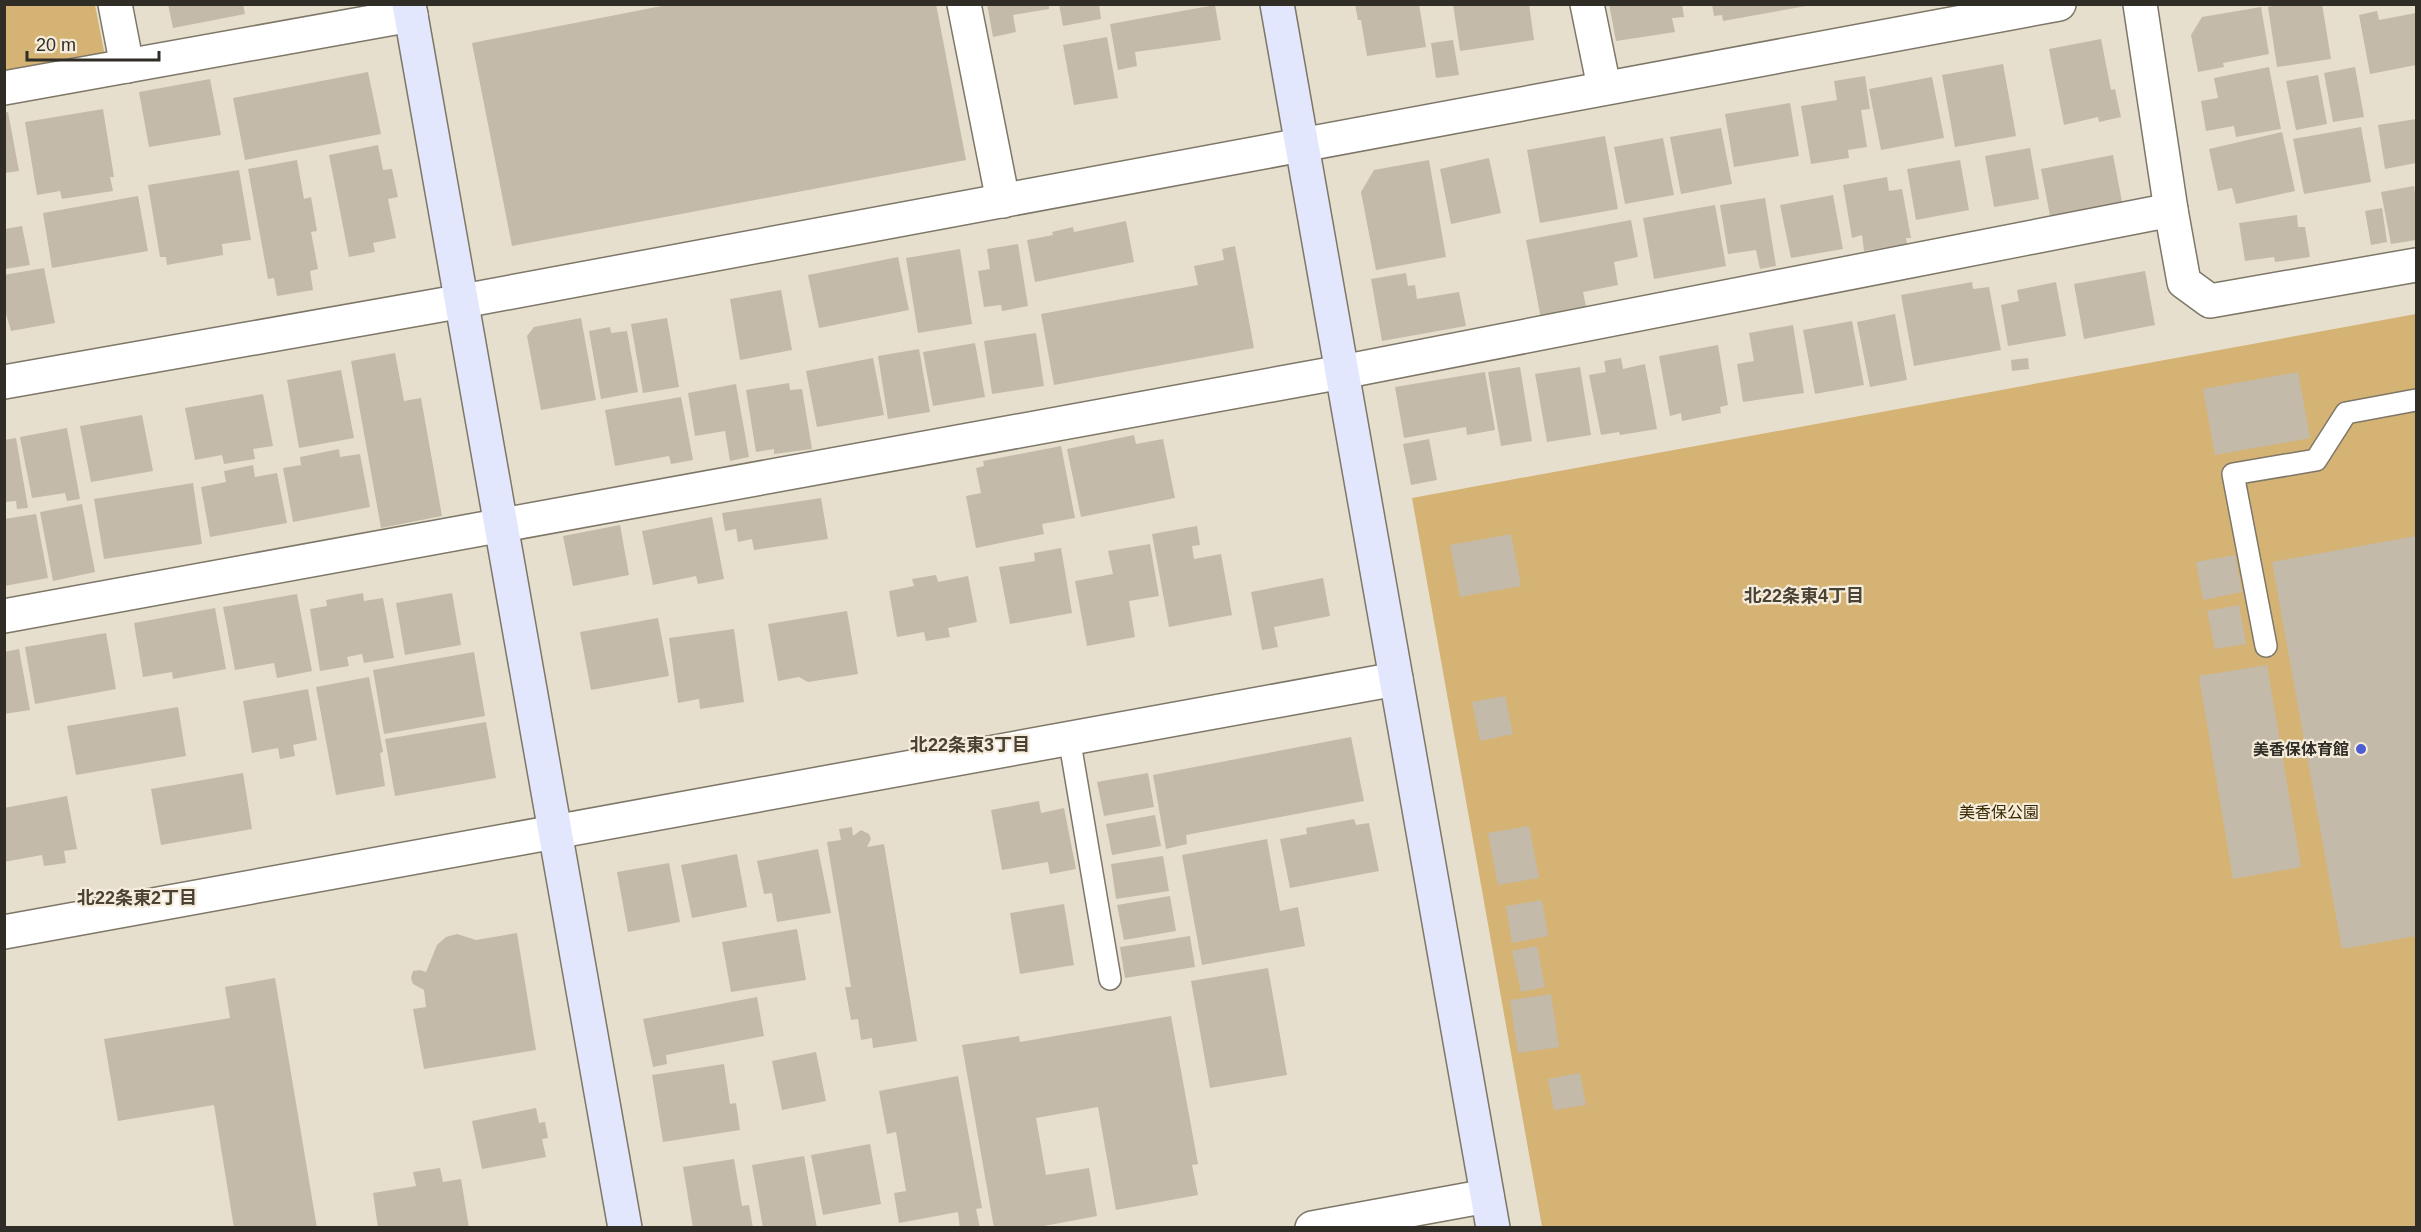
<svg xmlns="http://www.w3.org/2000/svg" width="2421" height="1232" font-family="Helvetica,'Noto Sans JP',sans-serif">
  <rect width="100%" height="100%" fill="#e7dfce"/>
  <g fill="#d5b374">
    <polygon points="5,5 95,5 105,56 5,72"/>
    <polygon points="2416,314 2416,1227 1542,1227 1412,498"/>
  </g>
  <g fill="#c3baaa">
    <polygon points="168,4 243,4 245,14 173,28"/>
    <polygon points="672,4 936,4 966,160 512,246 472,43"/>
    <polygon points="987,4 1049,4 1049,9 1013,15 1016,32 993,37"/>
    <polygon points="1059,4 1099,4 1101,19 1063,26"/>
    <polygon points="1355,4 1419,4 1426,47 1367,56 1361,20 1358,20"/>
    <polygon points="1453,4 1529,4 1534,40 1460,51"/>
    <polygon points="1609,4 1682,4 1684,17 1672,18 1675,32 1616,41"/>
    <polygon points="1712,4 1806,4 1806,6 1723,21 1722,15 1714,16"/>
    <polygon points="2281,4 2322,4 2331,59 2277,67 2268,7"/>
    <polygon points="1215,5 1221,40 1135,52 1137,66 1118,70 1110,24"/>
    <polygon points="2261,7 2269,54 2223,63 2224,67 2198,72 2191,35 2202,17"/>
    <polygon points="2377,11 2379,20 2416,13 2416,65 2370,74 2359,15"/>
    <polygon points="1107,37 1118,98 1074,105 1063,45"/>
    <polygon points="2101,39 2111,90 2115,89 2121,117 2099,122 2098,117 2064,125 2049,49"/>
    <polygon points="1453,40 1459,75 1436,78 1431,43"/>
    <polygon points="2003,64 2016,136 1955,147 1942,75"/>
    <polygon points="2269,67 2281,129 2236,137 2234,126 2206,131 2201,101 2218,98 2214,78"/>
    <polygon points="2355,67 2364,117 2333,122 2324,73"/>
    <polygon points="368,72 381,134 245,160 233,98"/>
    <polygon points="2318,75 2327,124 2296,130 2286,81"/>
    <polygon points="1865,76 1870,109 1861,110 1867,147 1848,150 1849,158 1811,164 1801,106 1837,100 1834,81"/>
    <polygon points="1932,77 1944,138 1881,150 1869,89"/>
    <polygon points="210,79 221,135 149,147 139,92"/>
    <polygon points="1790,103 1799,156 1734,167 1725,114"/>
    <polygon points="103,109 114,177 110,177 113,191 62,199 60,191 37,195 25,122"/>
    <polygon points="8,112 19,171 4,173 4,113"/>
    <polygon points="2416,119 2416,163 2385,169 2378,125"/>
    <polygon points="2361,127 2371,182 2304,194 2293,139"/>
    <polygon points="1721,128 1732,184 1681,194 1670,137"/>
    <polygon points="2282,132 2295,191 2236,204 2232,188 2218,191 2209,149"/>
    <polygon points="1605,136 1618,209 1540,223 1527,150"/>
    <polygon points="1663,138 1674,195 1625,204 1614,147"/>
    <polygon points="378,145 383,170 392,169 398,197 388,199 396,238 373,243 375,252 349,257 329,155"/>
    <polygon points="2030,148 2039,199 1994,207 1985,156"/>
    <polygon points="2113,155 2123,207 2051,221 2041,169"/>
    <polygon points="1489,158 1501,213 1451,224 1440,169"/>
    <polygon points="297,160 304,199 311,197 317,231 311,232 318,269 310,271 313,290 277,296 274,278 268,279 248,169"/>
    <polygon points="1429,160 1446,257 1376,270 1361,192 1374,170"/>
    <polygon points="1960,160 1969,210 1916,220 1907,169"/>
    <polygon points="239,170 251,240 222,244 223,255 167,265 166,257 160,257 148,185"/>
    <polygon points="1887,177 1889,191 1902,189 1911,238 1906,238 1907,244 1864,251 1862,235 1852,238 1843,185"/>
    <polygon points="2414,186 2416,198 2416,240 2391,244 2381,192"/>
    <polygon points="1833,195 1843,249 1791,258 1780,205"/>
    <polygon points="138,196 148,251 52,268 43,213"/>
    <polygon points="1765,198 1776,266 1760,269 1756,250 1728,254 1720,205"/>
    <polygon points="1715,205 1726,266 1654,279 1643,218"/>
    <polygon points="2382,208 2387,242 2371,245 2365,211"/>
    <polygon points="2297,215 2298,227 2305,227 2310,257 2275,262 2274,257 2245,261 2239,223"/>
    <polygon points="1631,220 1638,257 1614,262 1618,285 1583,292 1587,311 1541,319 1526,240"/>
    <polygon points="1126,221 1134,262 1035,282 1027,240 1053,235 1052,232 1073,227 1074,232"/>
    <polygon points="22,226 30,265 5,269 5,229"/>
    <polygon points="1018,244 1028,306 1002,311 1001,305 984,307 978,271 990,269 987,249"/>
    <polygon points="1235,246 1254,348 1054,385 1041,314 1198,285 1194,266 1224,260 1222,249"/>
    <polygon points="960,249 972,324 918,333 906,258"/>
    <polygon points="898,257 909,310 819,328 808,275"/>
    <polygon points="44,268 55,323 11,331 4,307 4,275"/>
    <polygon points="2145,271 2155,325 2084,339 2074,284"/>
    <polygon points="1406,273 1408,286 1415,285 1417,299 1459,292 1466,326 1382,341 1371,279"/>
    <polygon points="1972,282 1973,289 1989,287 2001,350 1914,366 1901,295"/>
    <polygon points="2056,282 2066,336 2008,346 2001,305 2019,301 2017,290"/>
    <polygon points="781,290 792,350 740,360 730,299"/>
    <polygon points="1895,314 1907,380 1870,387 1857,322"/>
    <polygon points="581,318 596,400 541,410 527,336 534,327"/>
    <polygon points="667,318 679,387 643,393 631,324"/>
    <polygon points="1852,321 1864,385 1815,394 1803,330"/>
    <polygon points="1793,325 1804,393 1743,402 1737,364 1754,361 1749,333"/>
    <polygon points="610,327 611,333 627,331 638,392 601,399 589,331"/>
    <polygon points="1036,333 1044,386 992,394 984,341"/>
    <polygon points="975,343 985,397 933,406 923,352"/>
    <polygon points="1718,345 1728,405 1720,407 1721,413 1682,421 1681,413 1670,416 1659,356"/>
    <polygon points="919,349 930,412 888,419 878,356"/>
    <polygon points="395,353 404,401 421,398 442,516 381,528 351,361"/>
    <polygon points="873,358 884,415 817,427 806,371"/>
    <polygon points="1621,358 1623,369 1645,364 1657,429 1620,435 1619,432 1601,435 1589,375 1606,372 1604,361"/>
    <polygon points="2028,358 2029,369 2012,371 2011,360"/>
    <polygon points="1520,367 1532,441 1501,446 1488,372"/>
    <polygon points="1580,367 1591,435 1547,442 1535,374"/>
    <polygon points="341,370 354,438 299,448 287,380"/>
    <polygon points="1485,372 1495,430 1467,435 1466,427 1404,438 1395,387"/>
    <polygon points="2298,372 2310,438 2215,455 2203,389"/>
    <polygon points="789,383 790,390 802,389 812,449 774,454 774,449 756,452 746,390"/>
    <polygon points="736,384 749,457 730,461 725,431 695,436 688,393"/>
    <polygon points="263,394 273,446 253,449 255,459 224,464 222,455 195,460 185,408"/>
    <polygon points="681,397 693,460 671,464 669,456 615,466 605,410"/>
    <polygon points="142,415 153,471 91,482 80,426"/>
    <polygon points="67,428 80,499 67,501 65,493 32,498 20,437"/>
    <polygon points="1134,435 1136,444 1163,439 1175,498 1081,517 1067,449"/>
    <polygon points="16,438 28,508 17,509 16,501 4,502 4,440"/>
    <polygon points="1429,439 1437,480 1411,485 1403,444"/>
    <polygon points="1061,446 1075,518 1042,524 1044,534 976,548 966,496 981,493 976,468 984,466 983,461"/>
    <polygon points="339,449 340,457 360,454 370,507 293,522 283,468 301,465 300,457"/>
    <polygon points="253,465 255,477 277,473 287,523 210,537 201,487 226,482 224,471"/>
    <polygon points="193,483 202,544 104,559 94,499"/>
    <polygon points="821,498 828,539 754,550 752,539 738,542 736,529 725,531 722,513"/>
    <polygon points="82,504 95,572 53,581 40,512"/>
    <polygon points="36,514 48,578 4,586 4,519"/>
    <polygon points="712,517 724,579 698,584 696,576 653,585 642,531"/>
    <polygon points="620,525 629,575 573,586 563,536"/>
    <polygon points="1197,526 1200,545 1192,546 1194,559 1221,554 1232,615 1169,627 1152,534"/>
    <polygon points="1511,534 1521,586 1460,597 1450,545"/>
    <polygon points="2416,536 2416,936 2342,949 2272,562"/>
    <polygon points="1150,544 1159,596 1129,601 1135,637 1087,646 1075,581 1113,574 1108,551"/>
    <polygon points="1061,548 1072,613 1010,624 999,567 1035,561 1034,553"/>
    <polygon points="2235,555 2242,592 2203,600 2196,562"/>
    <polygon points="936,575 938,582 968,576 977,622 948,628 950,637 926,641 924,632 897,637 889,591 914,586 912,579"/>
    <polygon points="1323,578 1330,616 1274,627 1278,647 1262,650 1251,592"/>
    <polygon points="363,593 364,601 383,598 394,658 364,663 362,654 347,657 349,666 320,671 310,609 327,606 326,600"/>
    <polygon points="452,593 461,645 405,655 396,603"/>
    <polygon points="297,594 312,671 277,678 274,663 235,670 223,607"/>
    <polygon points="2239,605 2246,644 2215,649 2207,611"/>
    <polygon points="215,608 226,669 173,679 172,672 143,677 134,623"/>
    <polygon points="847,611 858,674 808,682 799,677 778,681 768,624"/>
    <polygon points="658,618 669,676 591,690 580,632"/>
    <polygon points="734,629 744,702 700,709 699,699 678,703 669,638"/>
    <polygon points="106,633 116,689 35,704 25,647"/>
    <polygon points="19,649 30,710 4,714 4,652"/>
    <polygon points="474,652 485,716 384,734 373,670"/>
    <polygon points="2267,665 2301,867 2233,879 2199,676"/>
    <polygon points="369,677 383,752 380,753 385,786 336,795 316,687"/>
    <polygon points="308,689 317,740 293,745 295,756 280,759 278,748 252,753 243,701"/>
    <polygon points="1505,696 1513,734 1480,741 1472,702"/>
    <polygon points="178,707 186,756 76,775 67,726"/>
    <polygon points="486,722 496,778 395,796 385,739"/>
    <polygon points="1351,737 1364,801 1186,835 1187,844 1166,849 1153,775"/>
    <polygon points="243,773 252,829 161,845 151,789"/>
    <polygon points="1148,773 1154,807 1104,816 1097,782"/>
    <polygon points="67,796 77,849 64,851 66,863 44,866 42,855 4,862 4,808"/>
    <polygon points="1039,801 1041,813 1064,808 1076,869 1050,874 1048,862 1002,870 991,810"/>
    <polygon points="1155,815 1161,846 1112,855 1106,824"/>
    <polygon points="1354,819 1356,825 1369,823 1379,871 1290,888 1280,839 1307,834 1306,828"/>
    <polygon points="1529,826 1539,878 1498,885 1488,833"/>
    <polygon points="852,827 853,836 861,830 869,834 871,839 867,847 884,844 917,1041 873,1048 872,1038 861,1040 858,1019 851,1020 845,987 851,987 827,842 841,840 839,829"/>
    <polygon points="1267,839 1280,911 1298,907 1305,946 1202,965 1182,855"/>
    <polygon points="818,849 831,913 777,922 772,893 764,894 757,861"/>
    <polygon points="737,854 747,907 692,918 681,865"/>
    <polygon points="1163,856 1169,891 1116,899 1111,864"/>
    <polygon points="669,863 680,922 628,932 617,872"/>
    <polygon points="1170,896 1176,931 1124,940 1117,905"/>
    <polygon points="1542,900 1548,936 1512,943 1506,906"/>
    <polygon points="1064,904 1074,965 1020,974 1010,913"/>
    <polygon points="797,929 806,980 731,992 722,942"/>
    <polygon points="517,933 536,1050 424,1069 413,1009 426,1007 424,990 413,984 411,978 413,971 420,970 426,972 437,945 446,937 457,934 476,940"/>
    <polygon points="1190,936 1195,967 1125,978 1120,947"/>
    <polygon points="1537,946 1545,987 1521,992 1512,951"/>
    <polygon points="1268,968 1287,1075 1210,1088 1191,981"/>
    <polygon points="275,978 317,1228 234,1228 214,1105 118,1121 104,1039 230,1018 225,987"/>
    <polygon points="1551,994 1559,1047 1518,1053 1510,1000"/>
    <polygon points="757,997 764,1036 666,1055 667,1064 653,1067 643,1019"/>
    <polygon points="1171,1016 1198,1164 1192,1165 1198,1195 1116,1210 1098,1107 1036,1118 1046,1175 1089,1168 1097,1216 1033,1228 994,1228 962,1045 1019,1036 1020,1042"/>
    <polygon points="816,1052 826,1101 782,1110 772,1061"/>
    <polygon points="724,1064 730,1104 736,1103 740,1130 663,1142 652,1075"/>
    <polygon points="1580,1073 1586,1105 1554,1110 1548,1079"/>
    <polygon points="958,1076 982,1208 976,1209 980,1228 960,1228 958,1212 899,1223 894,1193 906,1191 896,1132 887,1134 879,1091"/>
    <polygon points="536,1108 539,1123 545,1122 548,1138 542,1139 546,1157 482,1169 472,1121"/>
    <polygon points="870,1144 881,1204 823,1215 811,1155"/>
    <polygon points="804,1156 817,1228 763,1228 752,1165"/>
    <polygon points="734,1159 742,1206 749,1205 753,1228 693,1228 683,1167"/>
    <polygon points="440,1168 443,1182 461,1179 469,1228 378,1228 373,1193 416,1186 413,1172"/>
  </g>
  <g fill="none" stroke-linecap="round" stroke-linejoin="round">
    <g stroke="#7e7768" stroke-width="24">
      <g id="lane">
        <polyline points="2266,646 2233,474 2316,460 2346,413 2416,400"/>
        <polyline points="1069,737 1110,979"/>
      </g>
    </g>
    <g stroke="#7e7768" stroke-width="36">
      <g id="street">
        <polyline points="115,4 127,66"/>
        <polyline points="964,4 1003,201"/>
        <polyline points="1587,4 1604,87"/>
        <polyline points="2140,4 2171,210 2184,282 2210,301 2416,265"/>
        <polyline points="4,88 411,15"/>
        <polyline points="4,382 463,301 2059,4"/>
        <polyline points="4,616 1342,372 2171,210"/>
        <polyline points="4,932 1396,679"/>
        <polyline points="1312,1228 1487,1196"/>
      </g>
    </g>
    <g stroke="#7e7768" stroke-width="36">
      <g id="secondary">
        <polyline points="409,4 625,1228"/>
        <polyline points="1277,4 1493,1228"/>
      </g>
    </g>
    <use href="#lane" stroke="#fff" stroke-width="21"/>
    <use href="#street" stroke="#fff" stroke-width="33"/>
    <use href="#secondary" stroke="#e2e7fd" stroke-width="33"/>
  </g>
  <circle fill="#4d5dd2" stroke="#f5ecdb" stroke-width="2" cx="2361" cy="749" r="6"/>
  <g text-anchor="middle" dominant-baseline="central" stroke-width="4.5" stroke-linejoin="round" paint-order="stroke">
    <g font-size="16" font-weight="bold" fill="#302d26" stroke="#f5ecdb" text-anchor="end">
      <text x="2349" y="749">美香保体育館</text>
    </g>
    <g font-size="16" fill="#392801" stroke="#f5ecdb">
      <text x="1999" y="812">美香保公園</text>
    </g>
    <g font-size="18" font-weight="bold" fill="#494235" stroke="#f5ecdb">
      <text x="1804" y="596">北22条東4丁目</text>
      <text x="970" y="745">北22条東3丁目</text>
      <text x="137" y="898">北22条東2丁目</text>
    </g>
  </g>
  <rect width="2421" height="1232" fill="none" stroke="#302d26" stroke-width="12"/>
  <path d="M27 51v9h132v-9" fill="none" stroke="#302d26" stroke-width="3"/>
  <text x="36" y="51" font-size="18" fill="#302d26" stroke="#f5ecdb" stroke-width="4.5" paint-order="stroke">20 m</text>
</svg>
